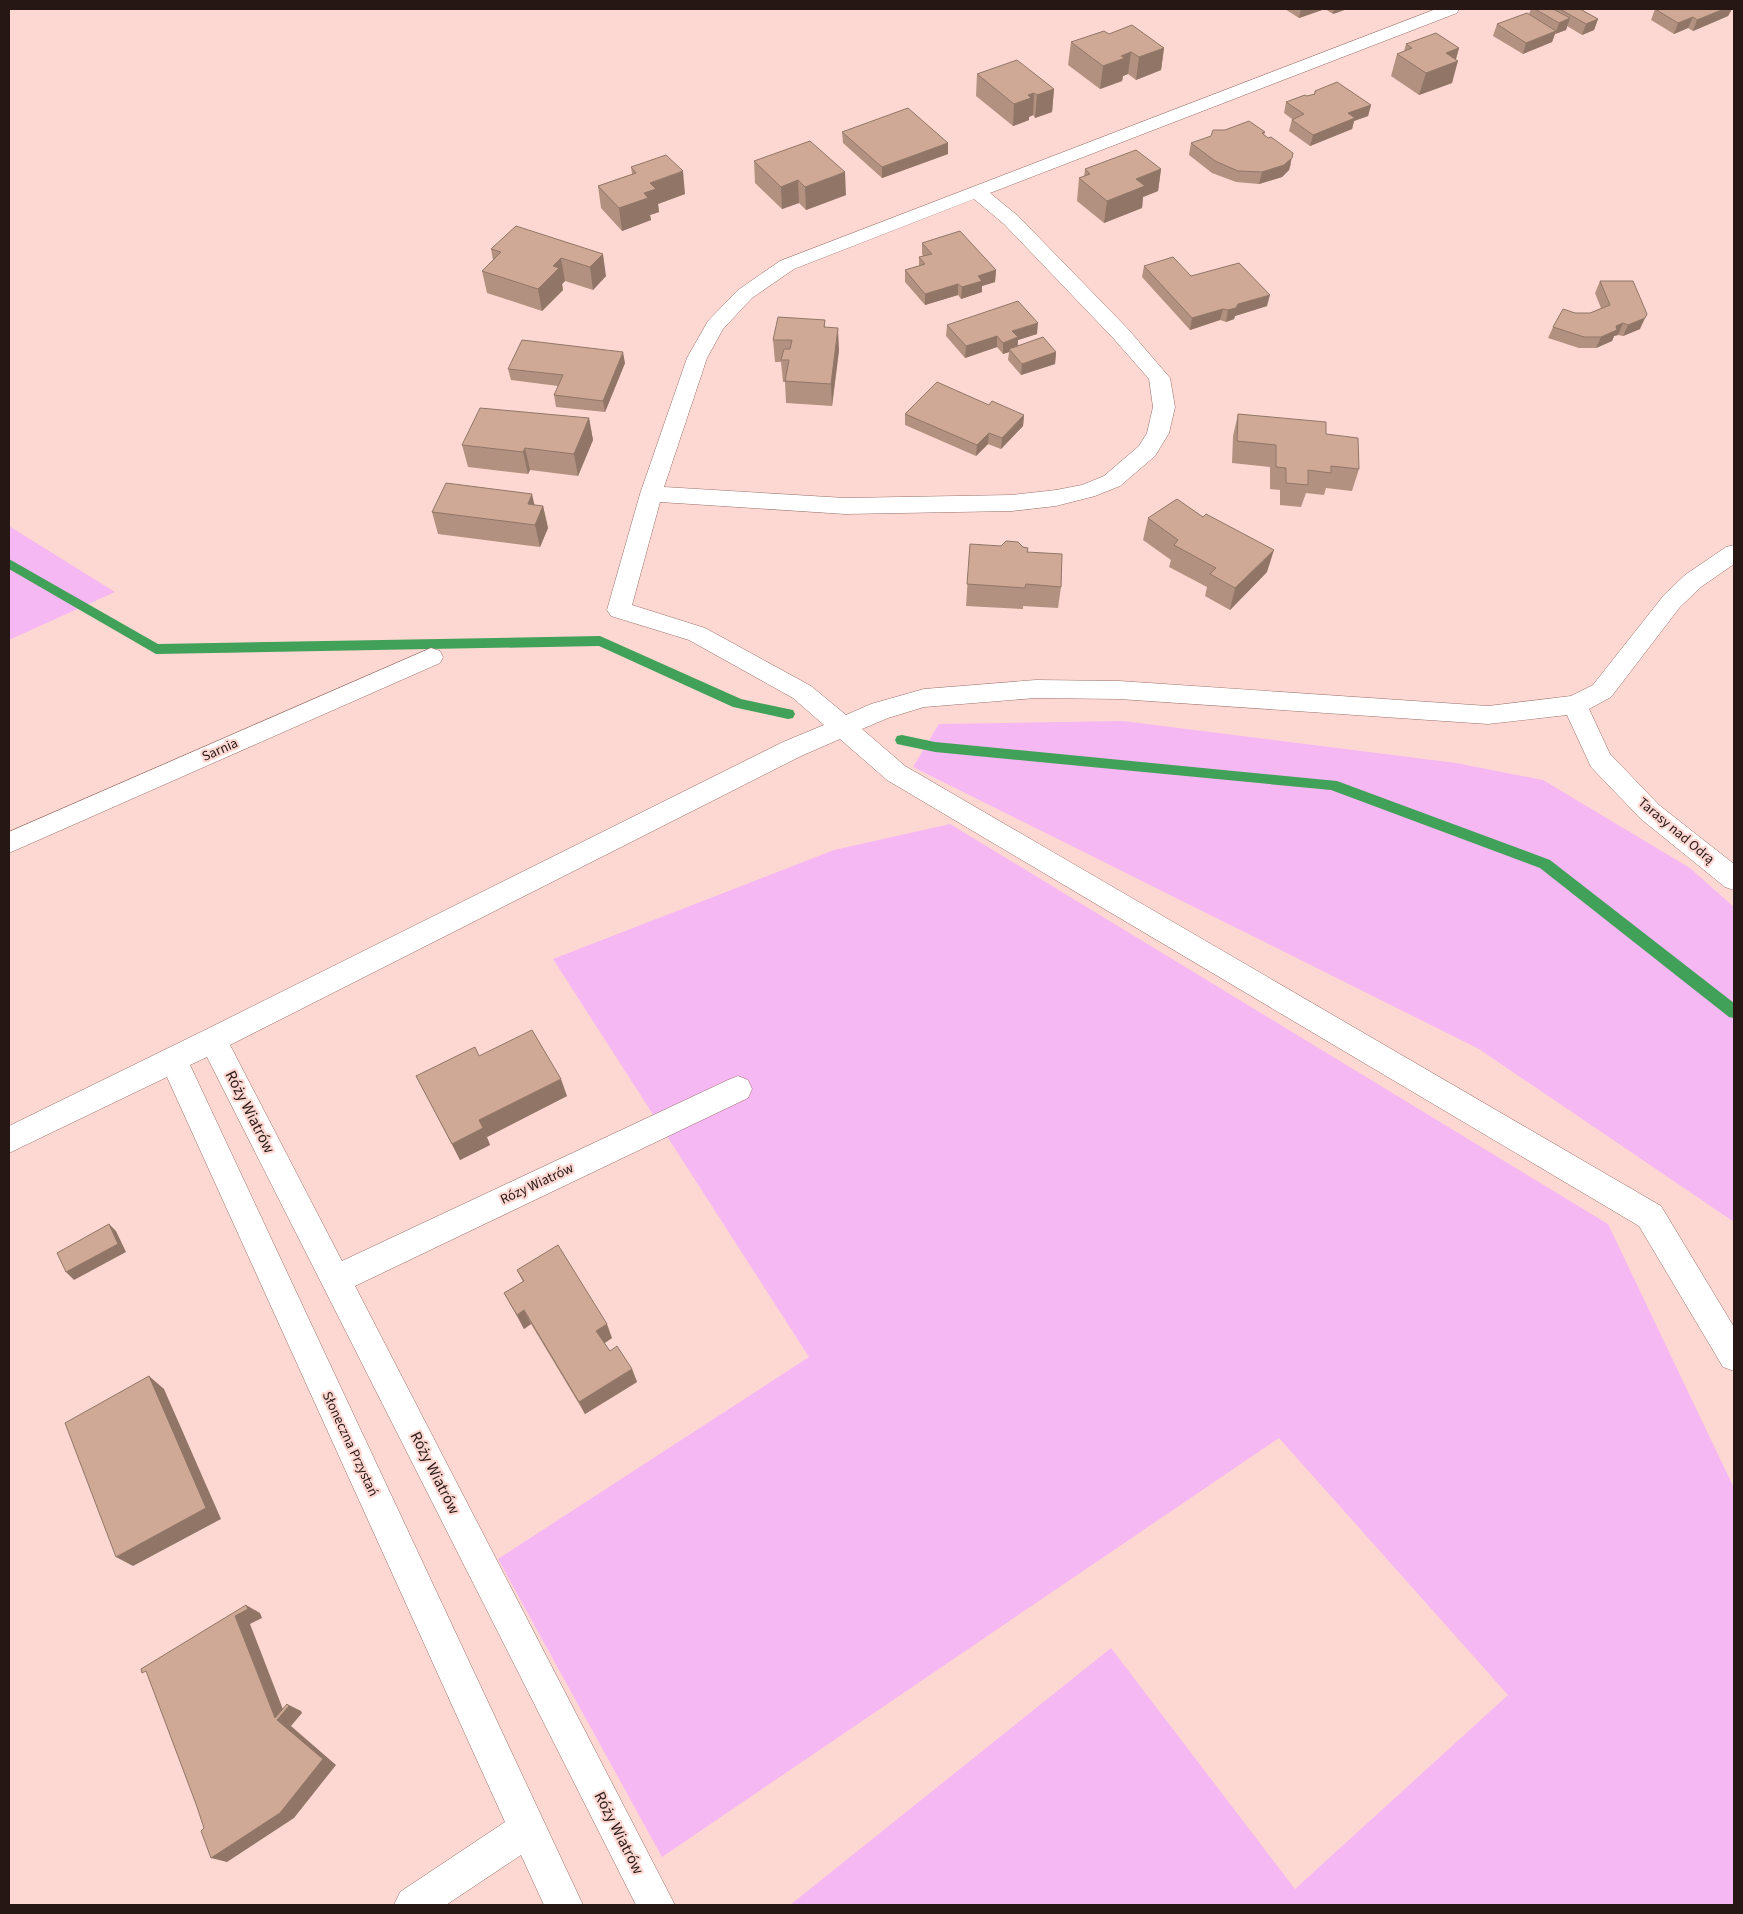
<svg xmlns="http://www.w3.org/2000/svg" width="1743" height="1914" font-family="'Source Sans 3',sans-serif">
  <rect width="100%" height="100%" fill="#fdd8d2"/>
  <g fill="#f6b8f2">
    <polygon points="9,526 115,592 9,640"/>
    <polygon points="1123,721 1456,763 1543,780 1690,868 1734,907 1734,1222 1479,1049 913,767 939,724"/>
    <polygon points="950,824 1608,1224 1734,1488 1734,1905 790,1905 1111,1648 1295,1889 1508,1695 1279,1438 662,1857 498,1559 809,1357 553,959 834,850"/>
  </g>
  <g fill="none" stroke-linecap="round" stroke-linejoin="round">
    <g fill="#42a159" fill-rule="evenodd">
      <polygon points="9,559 158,644 600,636 741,699 788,709 793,710 795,714 793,718 788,719 733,707 599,646 156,654 9,569"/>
      <polygon points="902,735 935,742 1337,781 1550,860 1734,1003 1734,1018 1729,1017 1540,868 1331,790 935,752 897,744 895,740 897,736"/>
    </g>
    <g stroke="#986f69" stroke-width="1">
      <g id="minor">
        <path d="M1436,9H1459L1457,13L990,193L1018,216L1128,329L1170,378L1175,407L1169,433L1155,456L1120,486L1095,496L1056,506L1012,511L845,514L660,502L632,605L705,628L811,686L846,715L871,704L924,689L1036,680L1119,681L1488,706L1571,696L1593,685L1664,595L1685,575L1726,547L1734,545V564L1701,587L1680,607L1611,697L1589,709L1610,754L1659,805L1734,864V890L1725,887L1641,819L1591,767L1567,715L1488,724L1119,699L1036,698L924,707L888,718L862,729L905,766L1661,1206L1734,1327V1371L1723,1367L1639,1226L887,780L840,739L801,756L230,1045L342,1261L728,1080L738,1076L748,1080L752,1089L748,1098L355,1286L675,1905H636L207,1057L190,1065L583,1905H544L521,1855L446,1905H394L400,1892L505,1822L167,1077L9,1153V1126L203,1031L783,742L824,725L793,698L689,640L611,616L607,610L640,494L687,358L708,321L738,290L780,261ZM974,199L1004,224L1114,339L1149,379L1153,407L1147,433L1139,446L1104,476L1082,485L1056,490L1012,495L845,498L664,487L707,358L723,329L752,298L794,269Z"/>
        <polygon points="431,648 440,651 443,657 440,663 9,853 9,832"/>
      </g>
    </g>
    <use href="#minor" fill="#fff" fill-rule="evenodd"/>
  </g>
  <g fill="#b29180">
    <polygon points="1285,9 1325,9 1299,18"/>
    <polygon points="1325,9 1347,9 1333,14"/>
    <polygon points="1531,9 1580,9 1598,19 1594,30 1582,35 1567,26 1566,30 1555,34 1552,42 1523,54 1493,36 1497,24 1529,14"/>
    <polygon points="1655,9 1732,9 1728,16 1693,31 1688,28 1674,34 1651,20"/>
    <polygon points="1109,34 1164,48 1161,70 1136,80 1128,74 1123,76 1122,81 1100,89 1068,65 1071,42"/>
    <polygon points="1406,44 1459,48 1456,59 1452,83 1419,95 1391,76 1397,54 1404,51"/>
    <polygon points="977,74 1054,89 1052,112 1035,118 1033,115 1029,117 1029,120 1013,126 976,96"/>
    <polygon points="1315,91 1371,105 1368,116 1354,121 1352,129 1310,146 1289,131 1292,119 1284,113 1286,102 1314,94"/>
    <polygon points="842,132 948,143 948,154 882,178 843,143"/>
    <polygon points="1265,132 1264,135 1291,164 1289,170 1282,177 1259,184 1236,182 1212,173 1189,155 1191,143"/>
    <polygon points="754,161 846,195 806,210 799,203 782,209 755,183"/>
    <polygon points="631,167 685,194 658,204 659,212 650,215 651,220 622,231 601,208 598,186 632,174"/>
    <polygon points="1085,169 1161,169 1158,191 1143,197 1142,208 1104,223 1077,201 1079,178 1084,177"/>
    <polygon points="516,226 606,276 593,290 565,281 562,284 563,290 542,311 487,293 482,271 493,260 491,249"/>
    <polygon points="922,243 996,270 995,282 982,286 982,292 961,299 958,295 925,305 905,282 905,270 919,266 919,257 923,256 922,254"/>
    <polygon points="1144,266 1191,276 1267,306 1235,316 1234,319 1226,322 1220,320 1190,330 1142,277"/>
    <polygon points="1600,281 1640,329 1623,336 1618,335 1614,336 1612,341 1596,348 1579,348 1548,338 1553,327 1575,313 1590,313 1601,308 1595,293"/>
    <polygon points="825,320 825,327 839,350 832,406 786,403 785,382 783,382 781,362 775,362 773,340"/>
    <polygon points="947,325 1037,334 1018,340 1018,346 1056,352 1055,364 1021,375 1008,360 1009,352 1003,354 997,347 965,358 946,336"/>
    <polygon points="625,363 605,412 556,407 554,395 558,386 511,380 508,369"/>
    <polygon points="989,405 1024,415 1023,426 1001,449 988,444 976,456 905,425 905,414"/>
    <polygon points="1238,414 1326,434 1359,469 1352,491 1326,488 1324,495 1306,493 1301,507 1280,505 1280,490 1270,489 1270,467 1232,463 1233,436"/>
    <polygon points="589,418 593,440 578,476 530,470 528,474 468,467 462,445"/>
    <polygon points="534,505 543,506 548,528 540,547 438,534 432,512"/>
    <polygon points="1148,518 1267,572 1230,610 1205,596 1207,587 1169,567 1171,560 1143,540"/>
    <polygon points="970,544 1027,552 1061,587 1058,608 1023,606 1023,609 966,606"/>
    <polygon points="479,1056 567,1096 487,1137 490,1145 460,1160 416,1076"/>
    <polygon points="517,1270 612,1338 604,1343 610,1351 632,1369 637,1382 585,1414 531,1324 524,1329 504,1293 523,1282"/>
  </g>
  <g fill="#917668">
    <polygon points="1301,9 1325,9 1299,18"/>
    <polygon points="1334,9 1347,9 1333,14"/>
    <polygon points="1724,9 1732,9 1728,16 1693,31 1697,20"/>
    <polygon points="1693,17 1688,28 1674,34 1678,23"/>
    <polygon points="1570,18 1566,30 1555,34 1559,23"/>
    <polygon points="1598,19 1594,30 1582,35 1586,24"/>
    <polygon points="1556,31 1552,42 1523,54 1526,43"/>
    <polygon points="1164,48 1161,70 1136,80 1139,57"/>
    <polygon points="1459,48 1455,62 1458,61 1452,83 1419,95 1426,73 1446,53"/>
    <polygon points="1131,52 1128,74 1123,76 1122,81 1100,89 1103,66 1121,56"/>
    <polygon points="1054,89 1052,112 1035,118 1037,95"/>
    <polygon points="1034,93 1033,115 1029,117 1029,120 1013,126 1014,104 1028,95"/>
    <polygon points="1371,105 1368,116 1354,121 1352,129 1310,146 1313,135 1348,113"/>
    <polygon points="948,143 948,154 882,178 882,167"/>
    <polygon points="1293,153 1289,170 1282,177 1259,184 1262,172"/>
    <polygon points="1161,169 1158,191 1143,197 1142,208 1104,223 1107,201 1136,179"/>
    <polygon points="683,171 685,194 658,204 659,212 650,215 651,220 622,231 619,208 644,193 650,183"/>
    <polygon points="845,172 846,195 806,210 805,187"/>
    <polygon points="798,180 799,203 782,209 781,187"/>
    <polygon points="603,254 606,276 593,290 590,267"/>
    <polygon points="561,258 565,281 562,284 563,290 542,311 538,289 553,266"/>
    <polygon points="996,270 995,282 982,286 982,292 961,299 962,287 978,276"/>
    <polygon points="958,284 958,295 925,305 925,294"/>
    <polygon points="1270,295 1267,306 1235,316 1234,319 1226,322 1228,310 1238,304"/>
    <polygon points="1223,309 1220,320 1190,330 1192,318"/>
    <polygon points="1647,314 1640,329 1623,336 1628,325"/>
    <polygon points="1038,323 1037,334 1018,340 1017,349 1009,349 1009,352 1003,354 1003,343 1012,331"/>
    <polygon points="1623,323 1618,335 1614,336 1612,341 1596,348 1601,337 1616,326"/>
    <polygon points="838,328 839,350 832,406 831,384"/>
    <polygon points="997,336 997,347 965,358 966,346"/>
    <polygon points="623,352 625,363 605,412 603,401"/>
    <polygon points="1056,352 1055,364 1021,375 1022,364"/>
    <polygon points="1024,415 1023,426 1001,449 1002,438"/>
    <polygon points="589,418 593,440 578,476 574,454"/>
    <polygon points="989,433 988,444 976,456 977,445"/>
    <polygon points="525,448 530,470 528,474 523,452"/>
    <polygon points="532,494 537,516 528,504"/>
    <polygon points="543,506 548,528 540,547 535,525"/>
    <polygon points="1274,550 1267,572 1230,610 1235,588"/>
    <polygon points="561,1079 567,1096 487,1137 479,1120"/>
    <polygon points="483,1128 490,1145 460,1160 452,1144"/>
    <polygon points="109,1224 116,1231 126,1252 74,1280 66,1272"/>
    <polygon points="524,1310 531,1324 524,1329 517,1315"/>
    <polygon points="607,1324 612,1338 602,1345 596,1331"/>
    <polygon points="632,1369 637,1382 585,1414 579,1402"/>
    <polygon points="149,1376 164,1389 221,1519 133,1566 116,1557"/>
    <polygon points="246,1605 260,1613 262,1618 250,1624 284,1712 287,1704 301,1711 302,1713 291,1726 336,1765 294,1818 227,1862 211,1858 275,1718 235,1616"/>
  </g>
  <g fill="#cfa995" stroke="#917668">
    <polygon points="1535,9 1553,9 1570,18 1559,23"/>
    <polygon points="1560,9 1580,9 1598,19 1586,24"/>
    <polygon points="1655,9 1724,9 1697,20 1693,17 1678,23"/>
    <polygon points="1527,13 1556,31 1526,43 1497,24"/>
    <polygon points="1132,25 1164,48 1139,57 1131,52 1121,56 1125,58 1103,66 1071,42 1104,31 1109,34"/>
    <polygon points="1436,33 1459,48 1446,53 1458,61 1426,73 1397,54 1412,48 1406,44"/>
    <polygon points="1017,60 1054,89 1037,95 1034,93 1028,95 1031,98 1014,104 977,74"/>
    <polygon points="1337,82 1371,105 1348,113 1355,118 1313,135 1292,120 1304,114 1286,102 1305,95 1307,96 1315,94 1315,91"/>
    <polygon points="908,108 948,143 882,167 842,132"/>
    <polygon points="1249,121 1265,132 1262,133 1268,138 1271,137 1293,153 1292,158 1284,165 1262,172 1238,171 1215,161 1191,143 1211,136 1213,130 1225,130"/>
    <polygon points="810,141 845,172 805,187 798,180 781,187 754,161"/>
    <polygon points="1136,150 1161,169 1136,179 1145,186 1107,201 1079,178 1090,174 1085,169"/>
    <polygon points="666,155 683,171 650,183 656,189 644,193 648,198 619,208 598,186 636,173 631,167"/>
    <polygon points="516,226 603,254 590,267 561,258 553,266 559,268 538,289 482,271 501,252 491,249"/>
    <polygon points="960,231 996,270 978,276 982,281 962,287 958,284 925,294 905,270 925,264 919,257 932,254 922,243"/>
    <polygon points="1173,257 1191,276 1239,263 1270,295 1238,304 1236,308 1228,310 1223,309 1192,318 1144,266"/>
    <polygon points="1600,281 1633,281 1647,314 1645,318 1628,325 1623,323 1616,326 1617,330 1601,337 1584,337 1553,327 1563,309 1575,313 1590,313 1610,305"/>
    <polygon points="1018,301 1038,323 1012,331 1018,337 1003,343 997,336 966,346 947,325"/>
    <polygon points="778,317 825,320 824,327 838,328 831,384 785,381 789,360 781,360 784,349 790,349 792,340 773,340"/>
    <polygon points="1043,337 1056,352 1022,364 1009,349"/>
    <polygon points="522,340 623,352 603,401 554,395 563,375 508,369"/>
    <polygon points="937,382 989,405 992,401 1024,415 1002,438 989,433 977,445 905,414"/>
    <polygon points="480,408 589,418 574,454 525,448 523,452 462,445"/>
    <polygon points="1238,414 1326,422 1326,434 1358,438 1359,469 1331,466 1331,473 1308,470 1308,485 1286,483 1286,468 1276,467 1276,445 1237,441"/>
    <polygon points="446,483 532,494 528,504 543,506 535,525 432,512"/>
    <polygon points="1177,499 1203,517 1206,514 1274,550 1235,588 1210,574 1216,568 1174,545 1178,540 1148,518"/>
    <polygon points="1006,541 1018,542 1023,547 1028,548 1027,552 1062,554 1061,587 1026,584 1025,588 967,584 970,544 1001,546"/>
    <polygon points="532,1030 561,1079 479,1120 483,1128 452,1144 416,1076 475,1047 479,1056"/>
    <polygon points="109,1224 118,1244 66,1272 57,1253"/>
    <polygon points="558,1245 607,1324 596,1331 610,1351 617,1346 632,1369 579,1402 524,1310 517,1315 504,1293 524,1281 517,1270"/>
    <polygon points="149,1376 206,1508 116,1557 65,1423"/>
    <polygon points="246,1605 248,1609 235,1616 275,1718 287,1704 289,1706 277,1720 323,1759 280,1813 211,1858 201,1831 204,1828 196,1804 146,1671 142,1673 141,1669"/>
  </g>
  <g text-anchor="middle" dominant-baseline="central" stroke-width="4.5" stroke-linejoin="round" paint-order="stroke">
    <g font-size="14" fill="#261614" stroke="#fdd8d2">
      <text transform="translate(220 750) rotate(-24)">Sarnia</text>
      <text transform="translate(1676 831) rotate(40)">Tarasy nad Odrą</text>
      <text transform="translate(537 1184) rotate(-25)">Rózy Wiatrów</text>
      <text transform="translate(350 1444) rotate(65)">Słoneczna Przystań</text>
    </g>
    <g font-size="16" fill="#261614" stroke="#fdd8d2">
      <text transform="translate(250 1112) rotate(63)">Róży Wiatrów</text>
      <text transform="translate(435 1473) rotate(63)">Róży Wiatrów</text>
      <text transform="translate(619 1833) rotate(63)">Róży Wiatrów</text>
    </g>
  </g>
  <rect width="1743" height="1914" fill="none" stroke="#261614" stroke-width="20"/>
</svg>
